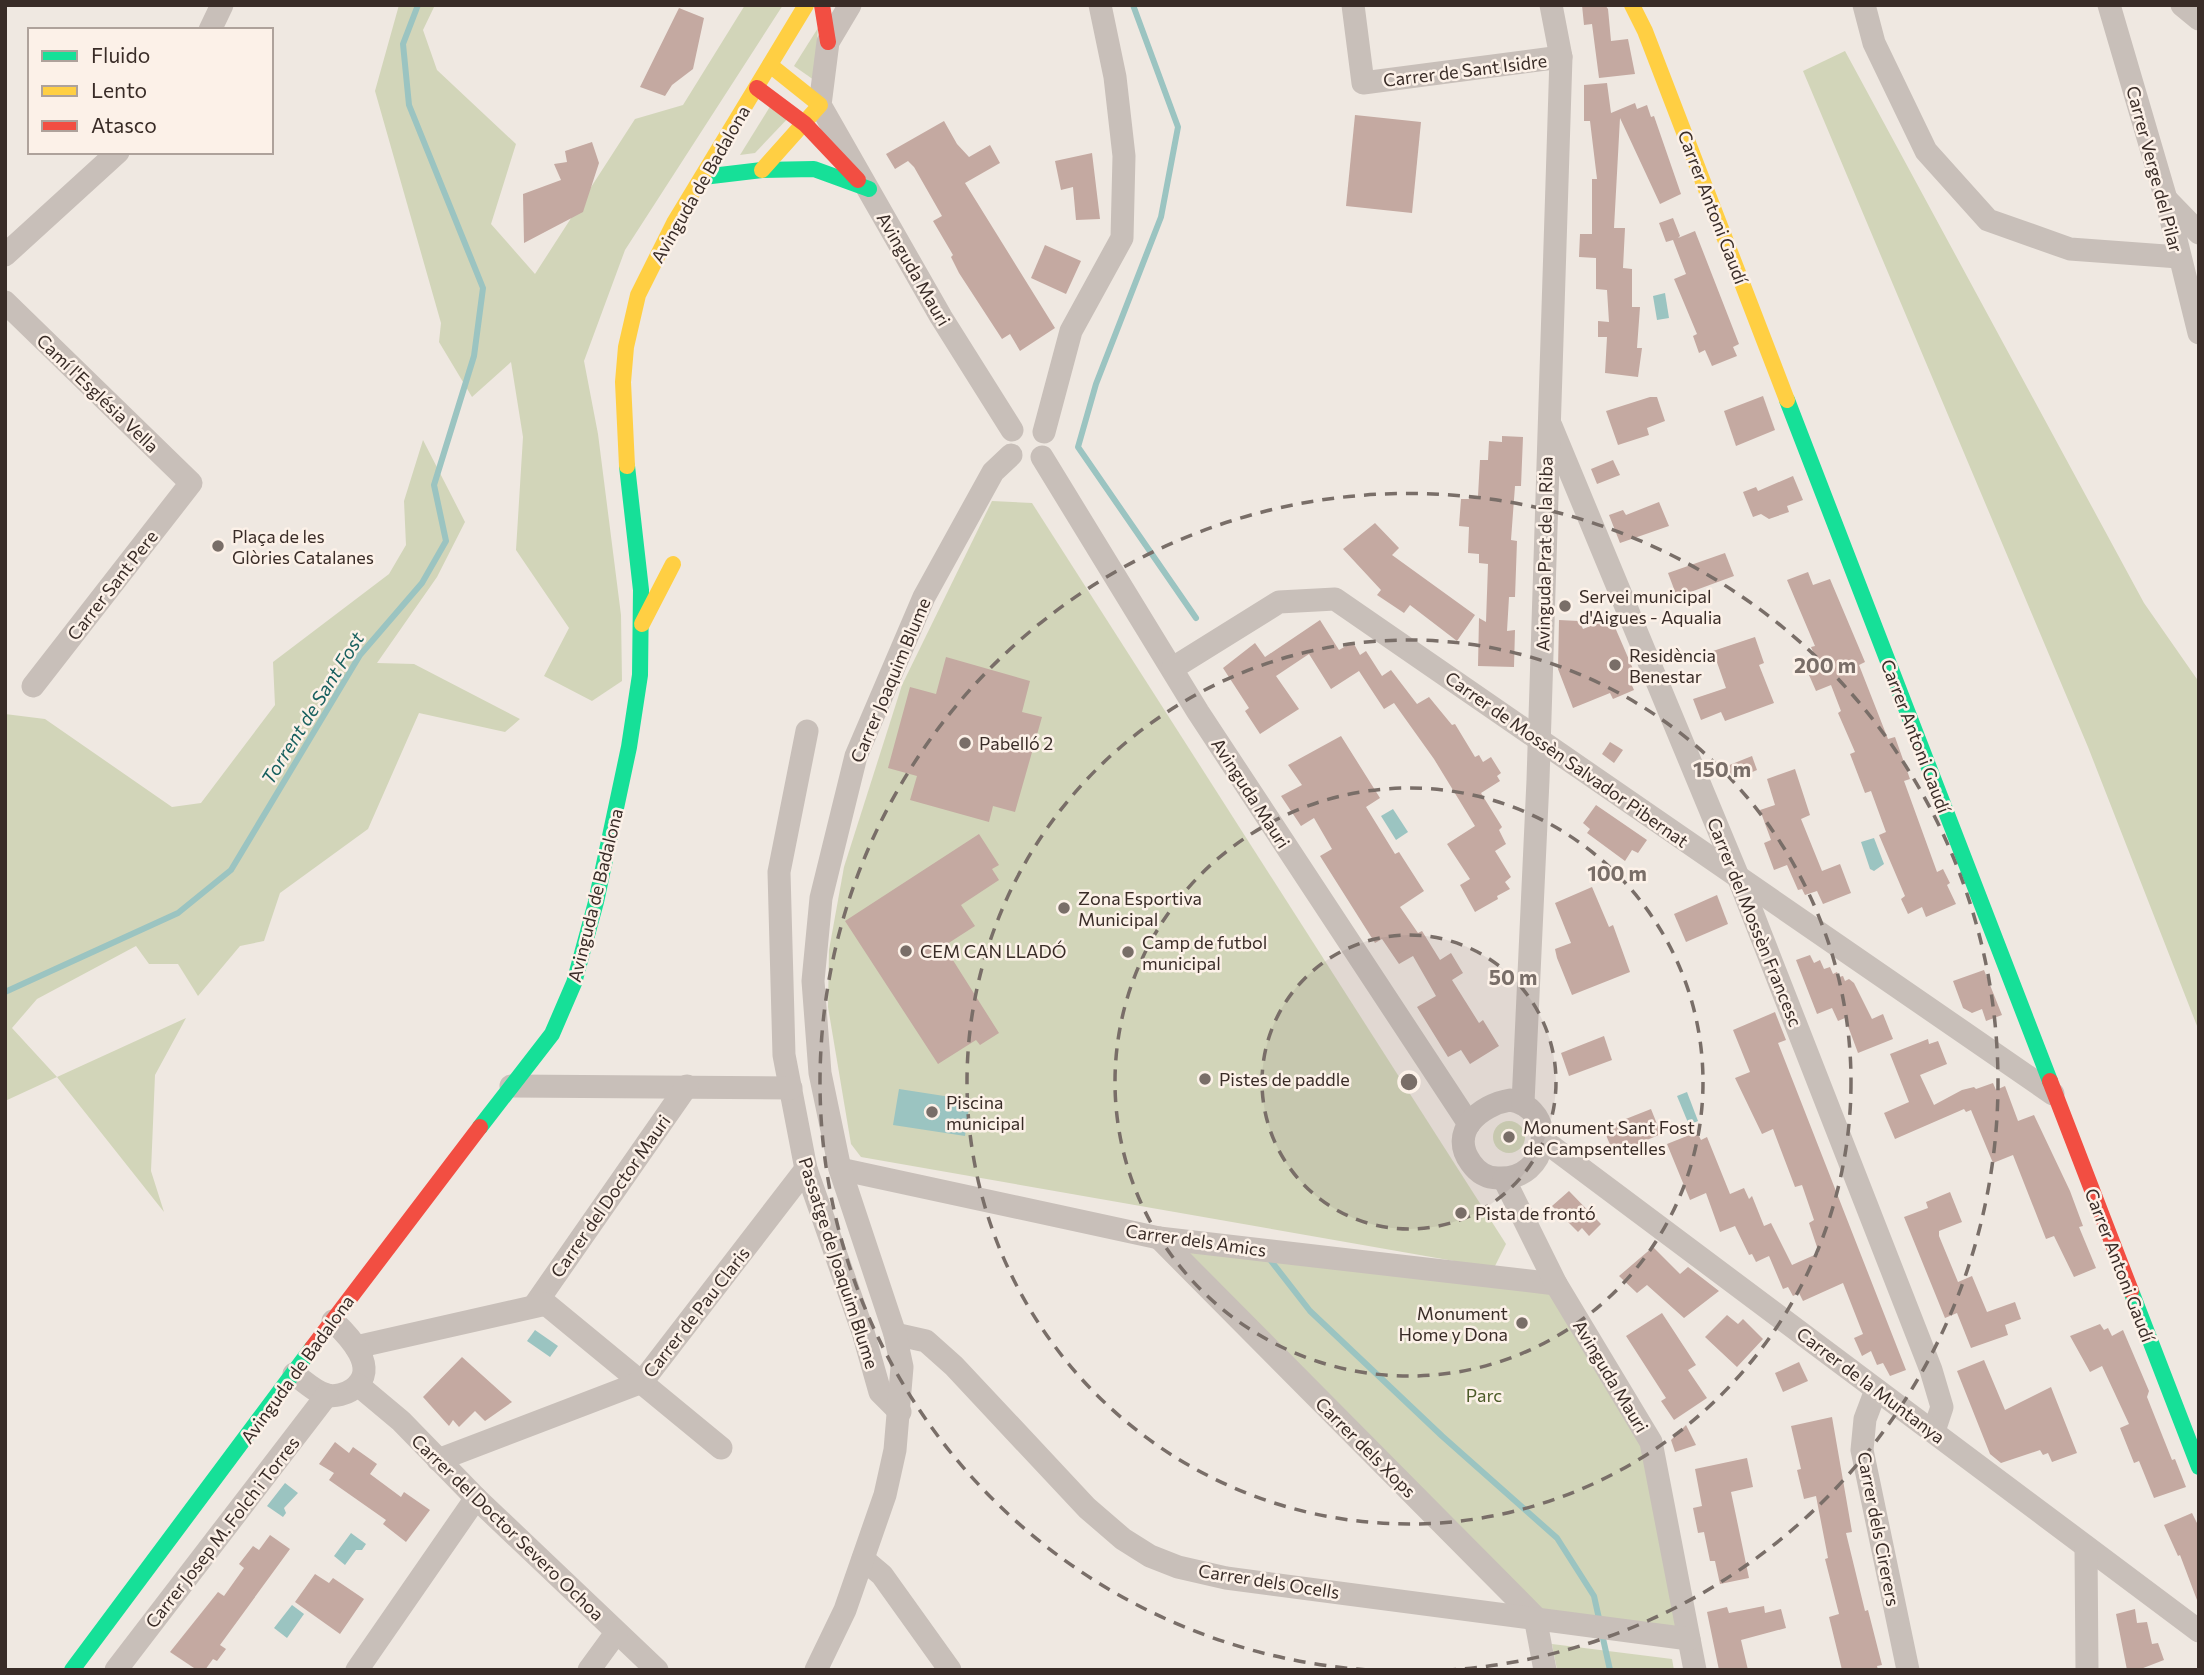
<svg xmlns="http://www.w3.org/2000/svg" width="2204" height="1675" font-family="Commissioner,sans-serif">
  <rect width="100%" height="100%" fill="#efe8e1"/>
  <g fill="#d2d5b9">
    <polygon points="399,5 435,5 423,30 437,70 516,144 491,224 535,274 635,119 683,105 745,5 783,5 625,250 584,361 598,434 621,615 622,681 592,701 544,676 569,628 516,550 523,437 511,362 472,397 439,342 441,323 375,91"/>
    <polygon points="818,28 814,80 794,66"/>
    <polygon points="1845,51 2144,603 2199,682 2199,1031 2088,747 1803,71"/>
    <polygon points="771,105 791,115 755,153 740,155"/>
    <polygon points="423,440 465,522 437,577 377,663 414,664 520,719 505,732 419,713 368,829 280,893 264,941 240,946 198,996 178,964 149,964 136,946 37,999 12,1028 57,1077 186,1018 155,1075 151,1171 164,1212 57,1077 5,1101 5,714 45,719 172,807 201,803 275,705 273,662 389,574 406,545 404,501"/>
    <polygon points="992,501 1032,503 1506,1244 1494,1268 861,1157 851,1144 828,1007 829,950 844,867 902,685"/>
    <circle cx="1509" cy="1137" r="16"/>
    <polygon points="1159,1238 1556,1284 1651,1442 1689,1639 1535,1617"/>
    <polygon points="1552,1644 1672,1659 1674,1670 1557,1670"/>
  </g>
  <g fill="#9bc4c1">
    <polygon points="1665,293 1669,318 1657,320 1653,296"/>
    <polygon points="1393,809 1408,832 1396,840 1381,816"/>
    <polygon points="1874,838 1884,864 1874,871 1870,869 1861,842"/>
    <polygon points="899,1089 970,1100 965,1136 893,1125"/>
    <polygon points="1687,1092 1698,1121 1689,1125 1677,1096"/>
    <polygon points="535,1330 558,1346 550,1357 527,1341"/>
    <polygon points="285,1483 298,1493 284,1508 286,1513 283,1517 267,1506"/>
    <polygon points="351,1533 366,1544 362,1550 356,1550 345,1565 334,1556"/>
    <polygon points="292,1605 304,1614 287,1638 274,1628"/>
  </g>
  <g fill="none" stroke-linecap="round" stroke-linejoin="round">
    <g stroke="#9bc4c1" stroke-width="6">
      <polyline points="1133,5 1178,127 1161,217 1096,384 1078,447 1196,618"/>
      <polyline points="5,992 178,913 231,870 360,655 422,583 446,541 434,485 474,356 483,288 409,105 403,44 418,5"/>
      <polyline points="1268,1257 1310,1311 1442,1436 1557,1538 1594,1596 1600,1623"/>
      <polyline points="1602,1634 1610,1670"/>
    </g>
  </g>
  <g fill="#c4a9a1">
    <polygon points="1582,5 1605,5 1608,9 1611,41 1628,39 1635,74 1599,78 1592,24 1584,25"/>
    <polygon points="679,8 704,18 693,69 672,85 665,96 640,87"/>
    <polygon points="1607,83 1611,113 1635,103 1637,109 1647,105 1651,117 1654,116 1681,194 1660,204 1620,118 1614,228 1625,228 1623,268 1632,269 1632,307 1640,307 1637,348 1642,348 1638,377 1605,373 1607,337 1598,337 1598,321 1609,322 1607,290 1596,289 1596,258 1579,257 1580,234 1592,234 1592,179 1597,179 1590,121 1584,121 1584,85"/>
    <polygon points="1355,115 1421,122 1412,213 1346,206"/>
    <polygon points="944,121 957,144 969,157 990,145 1000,163 965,183 1055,328 1020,351 1010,334 1002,339 959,273 951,257 953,255 933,221 942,216 914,167 908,161 895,169 886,154"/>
    <polygon points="592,142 599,163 583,212 524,243 523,194 561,180 554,164 567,162 565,151"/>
    <polygon points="1092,153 1100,219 1076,220 1073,187 1061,190 1055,161"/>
    <polygon points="1673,218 1680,236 1678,238 1695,231 1739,344 1733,347 1737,356 1712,366 1705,350 1699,353 1693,336 1697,334 1674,279 1686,274 1673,240 1666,242 1659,223"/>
    <polygon points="1045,245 1081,261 1066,294 1031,278"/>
    <polygon points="1763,396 1775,430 1736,446 1724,411"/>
    <polygon points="1650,397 1657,397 1665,421 1647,428 1649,435 1618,445 1606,411"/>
    <polygon points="1502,436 1523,437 1521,486 1515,486 1511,540 1517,541 1515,597 1509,597 1507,631 1515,630 1514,667 1478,666 1479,618 1486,622 1488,564 1479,563 1479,554 1468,553 1469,527 1459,526 1461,499 1469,499 1469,495 1478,496 1480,460 1488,460 1489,441 1502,442"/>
    <polygon points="1613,460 1620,475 1597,484 1591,469"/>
    <polygon points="1793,476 1803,500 1787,506 1789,512 1769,519 1761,514 1753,517 1743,492 1756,487 1758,491"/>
    <polygon points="1659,502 1669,526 1620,543 1609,515 1623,510 1626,515"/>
    <polygon points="1375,523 1399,548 1392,555 1475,615 1457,641 1410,605 1404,613 1377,595 1381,590 1343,549"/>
    <polygon points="1725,553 1734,576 1677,597 1668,573"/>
    <polygon points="1808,572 1813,585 1830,579 1865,662 1859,665 1888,739 1895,737 1910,779 1904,781 1937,872 1943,869 1950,883 1947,885 1956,904 1926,917 1922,907 1908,914 1901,899 1905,896 1879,835 1886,832 1871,791 1865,793 1850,754 1855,752 1838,713 1841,711 1831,685 1816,691 1809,675 1821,670 1811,647 1815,646 1787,580"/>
    <polygon points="1611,618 1636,676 1629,679 1634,690 1613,699 1610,693 1573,708 1558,669 1559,620 1579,621 1583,629"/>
    <polygon points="1320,620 1339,650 1353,642 1360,655 1366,651 1382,676 1391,670 1417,704 1429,697 1452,725 1455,724 1475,757 1479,755 1483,762 1491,757 1501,773 1497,776 1500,781 1481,793 1502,827 1499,830 1506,844 1495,851 1511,877 1505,882 1510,889 1497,896 1498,899 1475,912 1460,885 1470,879 1447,844 1475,826 1434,759 1394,703 1384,709 1359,671 1331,689 1309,654 1276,676 1299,709 1260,734 1245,711 1249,708 1223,668 1255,643 1265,657"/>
    <polygon points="1755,637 1764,663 1759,665 1774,703 1725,721 1721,712 1701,720 1693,699 1726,688 1713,651"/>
    <polygon points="946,657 1030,681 1022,712 1042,717 1015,812 993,806 989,822 910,800 917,776 888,768 910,687 936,694"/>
    <polygon points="1341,736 1380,798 1366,807 1395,854 1399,852 1424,891 1400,907 1418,933 1422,931 1440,960 1451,953 1463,973 1452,980 1479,1023 1483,1020 1499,1046 1470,1064 1461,1050 1448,1057 1417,1007 1436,996 1413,956 1399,964 1382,939 1375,943 1320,856 1332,849 1314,818 1301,826 1281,796 1302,785 1288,765"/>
    <polygon points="1610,742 1623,750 1614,763 1602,754"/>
    <polygon points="1752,756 1757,770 1734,780 1727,766"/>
    <polygon points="1795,769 1810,815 1801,819 1822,871 1840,864 1851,893 1823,904 1817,891 1805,895 1802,889 1798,890 1787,865 1774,870 1764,843 1771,840 1760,810 1775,805 1767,779"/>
    <polygon points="1596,805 1647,840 1638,853 1632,850 1625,861 1587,833 1590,829 1583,823"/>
    <polygon points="979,834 999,865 992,869 999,880 961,905 975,926 944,946 999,1033 980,1045 976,1040 938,1064 845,921"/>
    <polygon points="1592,887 1609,927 1613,925 1630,972 1572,995 1557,958 1555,949 1571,943 1555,903"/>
    <polygon points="1717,895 1728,924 1686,942 1674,914"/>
    <polygon points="1810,955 1814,963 1820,960 1824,969 1830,967 1833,974 1837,972 1839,977 1843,976 1845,981 1849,979 1854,983 1872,1019 1883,1014 1893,1039 1858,1053 1845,1018 1838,1021 1832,1008 1817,1014 1796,960"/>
    <polygon points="1984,970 2002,1015 1986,1021 1982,1009 1972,1013 1963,1008 1953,981"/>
    <polygon points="1775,1012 1786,1040 1778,1043 1906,1370 1890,1376 1883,1363 1877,1365 1871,1351 1862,1356 1854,1338 1863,1334 1843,1283 1803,1301 1799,1293 1793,1296 1788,1287 1783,1289 1769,1256 1756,1262 1752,1254 1749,1255 1735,1226 1720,1232 1706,1193 1690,1200 1667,1144 1697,1132 1701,1140 1707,1137 1730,1194 1744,1188 1749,1199 1752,1196 1764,1226 1771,1223 1792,1265 1819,1253 1809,1223 1814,1220 1802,1185 1795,1187 1773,1129 1762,1134 1735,1078 1750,1072 1733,1030"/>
    <polygon points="1604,1036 1612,1060 1569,1076 1561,1053"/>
    <polygon points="1928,1039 1929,1044 1938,1041 1947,1064 1920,1075 1934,1105 1962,1090 1974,1087 1976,1089 1993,1083 1996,1090 2005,1086 2018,1121 2034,1115 2070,1191 2083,1226 2079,1227 2096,1268 2074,1277 2054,1236 2046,1239 2013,1155 1993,1163 1971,1110 1966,1112 1964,1109 1895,1139 1884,1113 1909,1102 1890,1054"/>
    <polygon points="1651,1109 1661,1134 1614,1154 1603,1128"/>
    <polygon points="1569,1191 1601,1224 1589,1236 1582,1228 1578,1232 1552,1206"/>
    <polygon points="1950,1192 1962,1222 1939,1231 1939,1236 1958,1282 1972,1276 1987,1312 2015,1302 2021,1319 2005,1325 2008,1335 1971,1348 1957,1313 1945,1318 1904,1217 1928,1208 1926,1202"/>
    <polygon points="1653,1247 1680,1274 1688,1267 1719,1291 1684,1318 1647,1285 1637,1293 1619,1276"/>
    <polygon points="1662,1313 1696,1365 1688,1370 1707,1398 1674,1420 1661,1401 1666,1398 1626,1336"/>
    <polygon points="1727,1315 1738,1324 1743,1319 1763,1339 1737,1367 1705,1337"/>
    <polygon points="2100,1324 2104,1330 2108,1328 2112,1336 2123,1330 2149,1391 2147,1397 2172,1460 2175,1459 2186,1487 2154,1498 2139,1461 2134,1463 2120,1428 2129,1424 2102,1366 2090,1372 2070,1336"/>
    <polygon points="462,1357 512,1402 485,1421 475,1411 459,1427 453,1420 449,1426 423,1397"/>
    <polygon points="1984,1360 2005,1410 2051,1387 2077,1453 2052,1462 2048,1453 2043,1455 2040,1450 2001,1463 1990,1454 1957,1371"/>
    <polygon points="1799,1362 1808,1381 1783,1392 1775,1373"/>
    <polygon points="1832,1417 1852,1532 1846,1533 1865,1611 1868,1610 1882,1665 1877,1666 1878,1670 1842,1670 1829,1617 1839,1614 1825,1559 1828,1558 1816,1496 1804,1499 1797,1470 1801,1469 1791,1426"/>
    <polygon points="1686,1425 1696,1445 1675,1452 1671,1440"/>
    <polygon points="335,1442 349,1453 353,1447 377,1464 370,1474 401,1497 404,1492 430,1510 406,1542 383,1524 386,1520 329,1480 334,1473 319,1464"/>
    <polygon points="1747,1458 1753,1487 1731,1492 1749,1578 1720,1584 1715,1561 1710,1561 1704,1532 1698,1533 1693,1508 1702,1506 1695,1469"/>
    <polygon points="2192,1513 2199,1527 2197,1600 2180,1555 2178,1556 2164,1525"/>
    <polygon points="270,1535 290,1549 220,1645 226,1649 217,1661 213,1659 205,1670 197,1670 170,1652 218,1592 224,1596 244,1568 239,1564 253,1546 259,1550"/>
    <polygon points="315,1574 329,1583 333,1578 364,1599 340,1634 295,1602"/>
    <polygon points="1764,1606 1765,1613 1781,1609 1786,1628 1741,1640 1748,1670 1719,1670 1707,1612 1727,1607 1729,1613"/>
    <polygon points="2135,1609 2137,1623 2147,1622 2152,1644 2158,1643 2164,1660 2138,1670 2127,1670 2116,1614"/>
  </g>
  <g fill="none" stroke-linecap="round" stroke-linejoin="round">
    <g stroke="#c8bfb9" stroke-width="23">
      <polyline points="850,5 828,42 820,105 941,317 1012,430"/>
      <polyline points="1353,5 1363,83 1561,57"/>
      <polyline points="1864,5 1874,43 1926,151 1988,220 2070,249 2179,257"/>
      <polyline points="2109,5 2166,199 2199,333"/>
      <polyline points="2182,5 2199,19"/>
      <polyline points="210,30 222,5"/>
      <polyline points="2166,199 2199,233"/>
      <polyline points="5,255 118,152"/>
      <polyline points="5,302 191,483 33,686"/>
      <polyline points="1551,426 1739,879 1931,1370 1942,1407 1934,1431"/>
      <polyline points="1044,432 1071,331 1122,238 1124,156 1115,77 1100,5"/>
      <polyline points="1042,457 1198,712 1469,1124"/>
      <polyline points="1173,668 1279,602 1335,599 2053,1094"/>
      <polyline points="807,731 779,872 784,1055 806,1169 863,1332 880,1392 900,1412"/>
      <polyline points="511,1086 791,1088"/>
      <path d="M1510,1100C1559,1109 1550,1181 1498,1178C1487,1178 1478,1173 1471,1163C1448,1132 1480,1105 1510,1100Z"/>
      <polyline points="1523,1103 1538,780 1561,57 1551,5"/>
      <polyline points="1543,1140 2199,1631"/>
      <polyline points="840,1169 1159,1238 1556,1284"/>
      <polyline points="1504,1179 1556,1284 1651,1442 1695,1670"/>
      <polyline points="1159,1238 1535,1617 1545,1670"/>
      <polyline points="534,1306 687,1086"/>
      <polyline points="895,1334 926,1341 954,1366 1087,1508 1123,1539 1150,1556 1178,1567 1226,1578 1689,1639"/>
      <polyline points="356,1347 546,1304 721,1448"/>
      <path d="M294,1374C304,1381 315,1392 327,1395C335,1397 346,1394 353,1389C381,1369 349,1336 333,1321"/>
      <polyline points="358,1385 401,1421 476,1498 657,1670"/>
      <polyline points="1876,1390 1865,1419 1862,1450 1908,1670"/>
      <polyline points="438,1460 642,1382 806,1169"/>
      <polyline points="2086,1547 2087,1670"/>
      <polyline points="863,1559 882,1575 950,1670"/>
      <polyline points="116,1670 327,1395"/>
      <polyline points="357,1670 476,1498"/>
      <polyline points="589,1670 616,1633"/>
      <polyline points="816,1670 845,1610 885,1495 895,1450 902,1367 895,1334 840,1169 820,1073 813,981 821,898 856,756 924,597 993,472 1011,455"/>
    </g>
    <g stroke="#16e098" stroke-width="16">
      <polyline points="703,177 762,170 814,169 869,189"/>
      <polyline points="1787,400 2050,1081"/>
      <polyline points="480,1127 552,1034 574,983 596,902 629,747 640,675 641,590 627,466"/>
      <polyline points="2131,1291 2199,1467"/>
      <polyline points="72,1670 312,1348"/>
    </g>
    <g stroke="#ffcf43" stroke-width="16">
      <polyline points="1632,5 1645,31 1787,400"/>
      <polyline points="762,170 820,105 770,65"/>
      <polyline points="627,466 623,382 626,347 638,295 674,223 806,5"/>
      <polyline points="642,624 673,564"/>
    </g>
    <g stroke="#f24e42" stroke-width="16">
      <polyline points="822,5 828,42"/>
      <polyline points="757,88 805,124 858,180"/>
      <polyline points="2050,1081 2131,1291"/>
      <polyline points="312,1348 480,1127"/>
    </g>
  </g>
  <circle cx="1409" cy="1082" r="147" fill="#796e68" fill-opacity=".12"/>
  <g fill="none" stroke="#796e68" stroke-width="3.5" stroke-dasharray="12 9">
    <circle cx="1409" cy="1082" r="147"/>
    <circle cx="1409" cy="1082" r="294"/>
    <circle cx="1409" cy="1082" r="442"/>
    <path d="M1368 1670A589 589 0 1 1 1450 1670"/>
  </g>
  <g fill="#796e68" stroke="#fcf1e8" stroke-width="2.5">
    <circle cx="218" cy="546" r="7"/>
    <circle cx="1565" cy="606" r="7"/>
    <circle cx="1615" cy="665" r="7"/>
    <circle cx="965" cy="743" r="7"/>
    <circle cx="1064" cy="908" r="7"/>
    <circle cx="906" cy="951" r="7"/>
    <circle cx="1128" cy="952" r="7"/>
    <circle cx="1205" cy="1079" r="7"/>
    <circle cx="932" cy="1112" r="7"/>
    <circle cx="1509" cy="1137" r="7"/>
    <circle cx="1461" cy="1213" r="7"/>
    <circle cx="1522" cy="1323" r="7"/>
  </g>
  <g text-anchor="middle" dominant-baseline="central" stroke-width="5" stroke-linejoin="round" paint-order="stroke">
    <g font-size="18" fill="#392c27" stroke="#fcf1e8">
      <text transform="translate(1465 70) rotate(-7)">Carrer de Sant Isidre</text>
      <text transform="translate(2155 169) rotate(75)">Carrer Verge del Pilar</text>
      <text transform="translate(700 184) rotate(-60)">Avinguda de Badalona</text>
      <text transform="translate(1713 207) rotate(69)">Carrer Antoni Gaudí</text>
      <text transform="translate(914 269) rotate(60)">Avinguda Mauri</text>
      <text transform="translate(98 393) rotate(44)">Camí l'Església Vella</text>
      <text transform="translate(1544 554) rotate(-89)">Avinguda Prat de la Riba</text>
      <text transform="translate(112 585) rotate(-52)">Carrer Sant Pere</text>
      <text transform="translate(890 680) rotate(-67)">Carrer Joaquim Blume</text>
      <text transform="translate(1916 736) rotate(69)">Carrer Antoni Gaudí</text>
      <text transform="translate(1567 759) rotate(35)">Carrer de Mossèn Salvador Pibernat</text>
      <text transform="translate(1251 793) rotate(57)">Avinguda Mauri</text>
      <text transform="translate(595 895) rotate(-76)">Avinguda de Badalona</text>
      <text transform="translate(1755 922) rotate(68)">Carrer del Mossèn Francesc</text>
      <text transform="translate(610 1196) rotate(-55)">Carrer del Doctor Mauri</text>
      <text transform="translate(1196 1240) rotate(8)">Carrer dels Amics</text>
      <text transform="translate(839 1263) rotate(72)">Passatge de Joaquim Blume</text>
      <text transform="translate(2120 1265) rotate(69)">Carrer Antoni Gaudí</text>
      <text transform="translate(696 1312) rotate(-52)">Carrer de Pau Claris</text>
      <text transform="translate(297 1369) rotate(-54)">Avinguda de Badalona</text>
      <text transform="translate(1611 1376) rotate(59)">Avinguda Mauri</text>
      <text transform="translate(1871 1385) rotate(37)">Carrer de la Muntanya</text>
      <text transform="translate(1366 1447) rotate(45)">Carrer dels Xops</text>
      <text transform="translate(508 1527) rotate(44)">Carrer del Doctor Severo Ochoa</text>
      <text transform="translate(1879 1529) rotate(79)">Carrer dels Cirerers</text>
      <text transform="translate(222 1532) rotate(-52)">Carrer Josep M. Folch i Torres</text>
      <text transform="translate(1269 1581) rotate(9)">Carrer dels Ocells</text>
    </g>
    <g font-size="18" fill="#392c27" stroke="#fcf1e8" text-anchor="start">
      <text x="232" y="536">Plaça de les<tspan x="232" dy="21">Glòries Catalanes</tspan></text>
      <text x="1579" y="596">Servei municipal<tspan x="1579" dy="21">d'Aigues - Aqualia</tspan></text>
      <text x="1629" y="655">Residència<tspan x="1629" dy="21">Benestar</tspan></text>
      <text x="979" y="743">Pabelló 2</text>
      <text x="1078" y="898">Zona Esportiva<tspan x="1078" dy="21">Municipal</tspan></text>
      <text x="1142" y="942">Camp de futbol<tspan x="1142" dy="21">municipal</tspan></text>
      <text x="920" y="951">CEM CAN LLADÓ</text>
      <text x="1219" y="1079">Pistes de paddle</text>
      <text x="946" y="1102">Piscina<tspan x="946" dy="21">municipal</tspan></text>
      <text x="1523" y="1127">Monument Sant Fost<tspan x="1523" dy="21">de Campsentelles</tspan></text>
      <text x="1475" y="1213">Pista de frontó</text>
      <text x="1508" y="1313" text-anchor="end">Monument<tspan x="1508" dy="21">Home y Dona</tspan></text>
    </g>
    <g font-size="18" fill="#4c5b28" stroke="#fcf1e8">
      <text x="1484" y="1395">Parc</text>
    </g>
    <g font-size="19" font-style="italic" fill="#18605f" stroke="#fcf1e8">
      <text transform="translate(312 708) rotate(-58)">Torrent de Sant Fost</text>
    </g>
  </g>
  <circle cx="1409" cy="1082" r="10" fill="#796e68" stroke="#fcf1e8" stroke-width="3.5"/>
  <g font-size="21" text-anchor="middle" font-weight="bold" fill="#796e68" stroke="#fcf1e8" stroke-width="5" stroke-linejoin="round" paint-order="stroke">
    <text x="1825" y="673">200 m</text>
    <text x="1722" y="777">150 m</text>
    <text x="1617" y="881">100 m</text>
    <text x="1513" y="985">50 m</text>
  </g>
  <rect width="2204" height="1675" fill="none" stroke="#392c27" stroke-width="14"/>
  <rect x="28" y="28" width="245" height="126" fill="#fcf1e8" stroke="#aea29b" stroke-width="2"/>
  <rect x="42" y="51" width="35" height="10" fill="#16e098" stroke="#aea29b" stroke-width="2"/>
  <text x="91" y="63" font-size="21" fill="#392c27">Fluido</text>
  <rect x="42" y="86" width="35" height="10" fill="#ffcf43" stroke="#aea29b" stroke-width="2"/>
  <text x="91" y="98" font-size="21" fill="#392c27">Lento</text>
  <rect x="42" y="121" width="35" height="10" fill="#f24e42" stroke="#aea29b" stroke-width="2"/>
  <text x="91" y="133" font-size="21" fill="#392c27">Atasco</text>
</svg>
